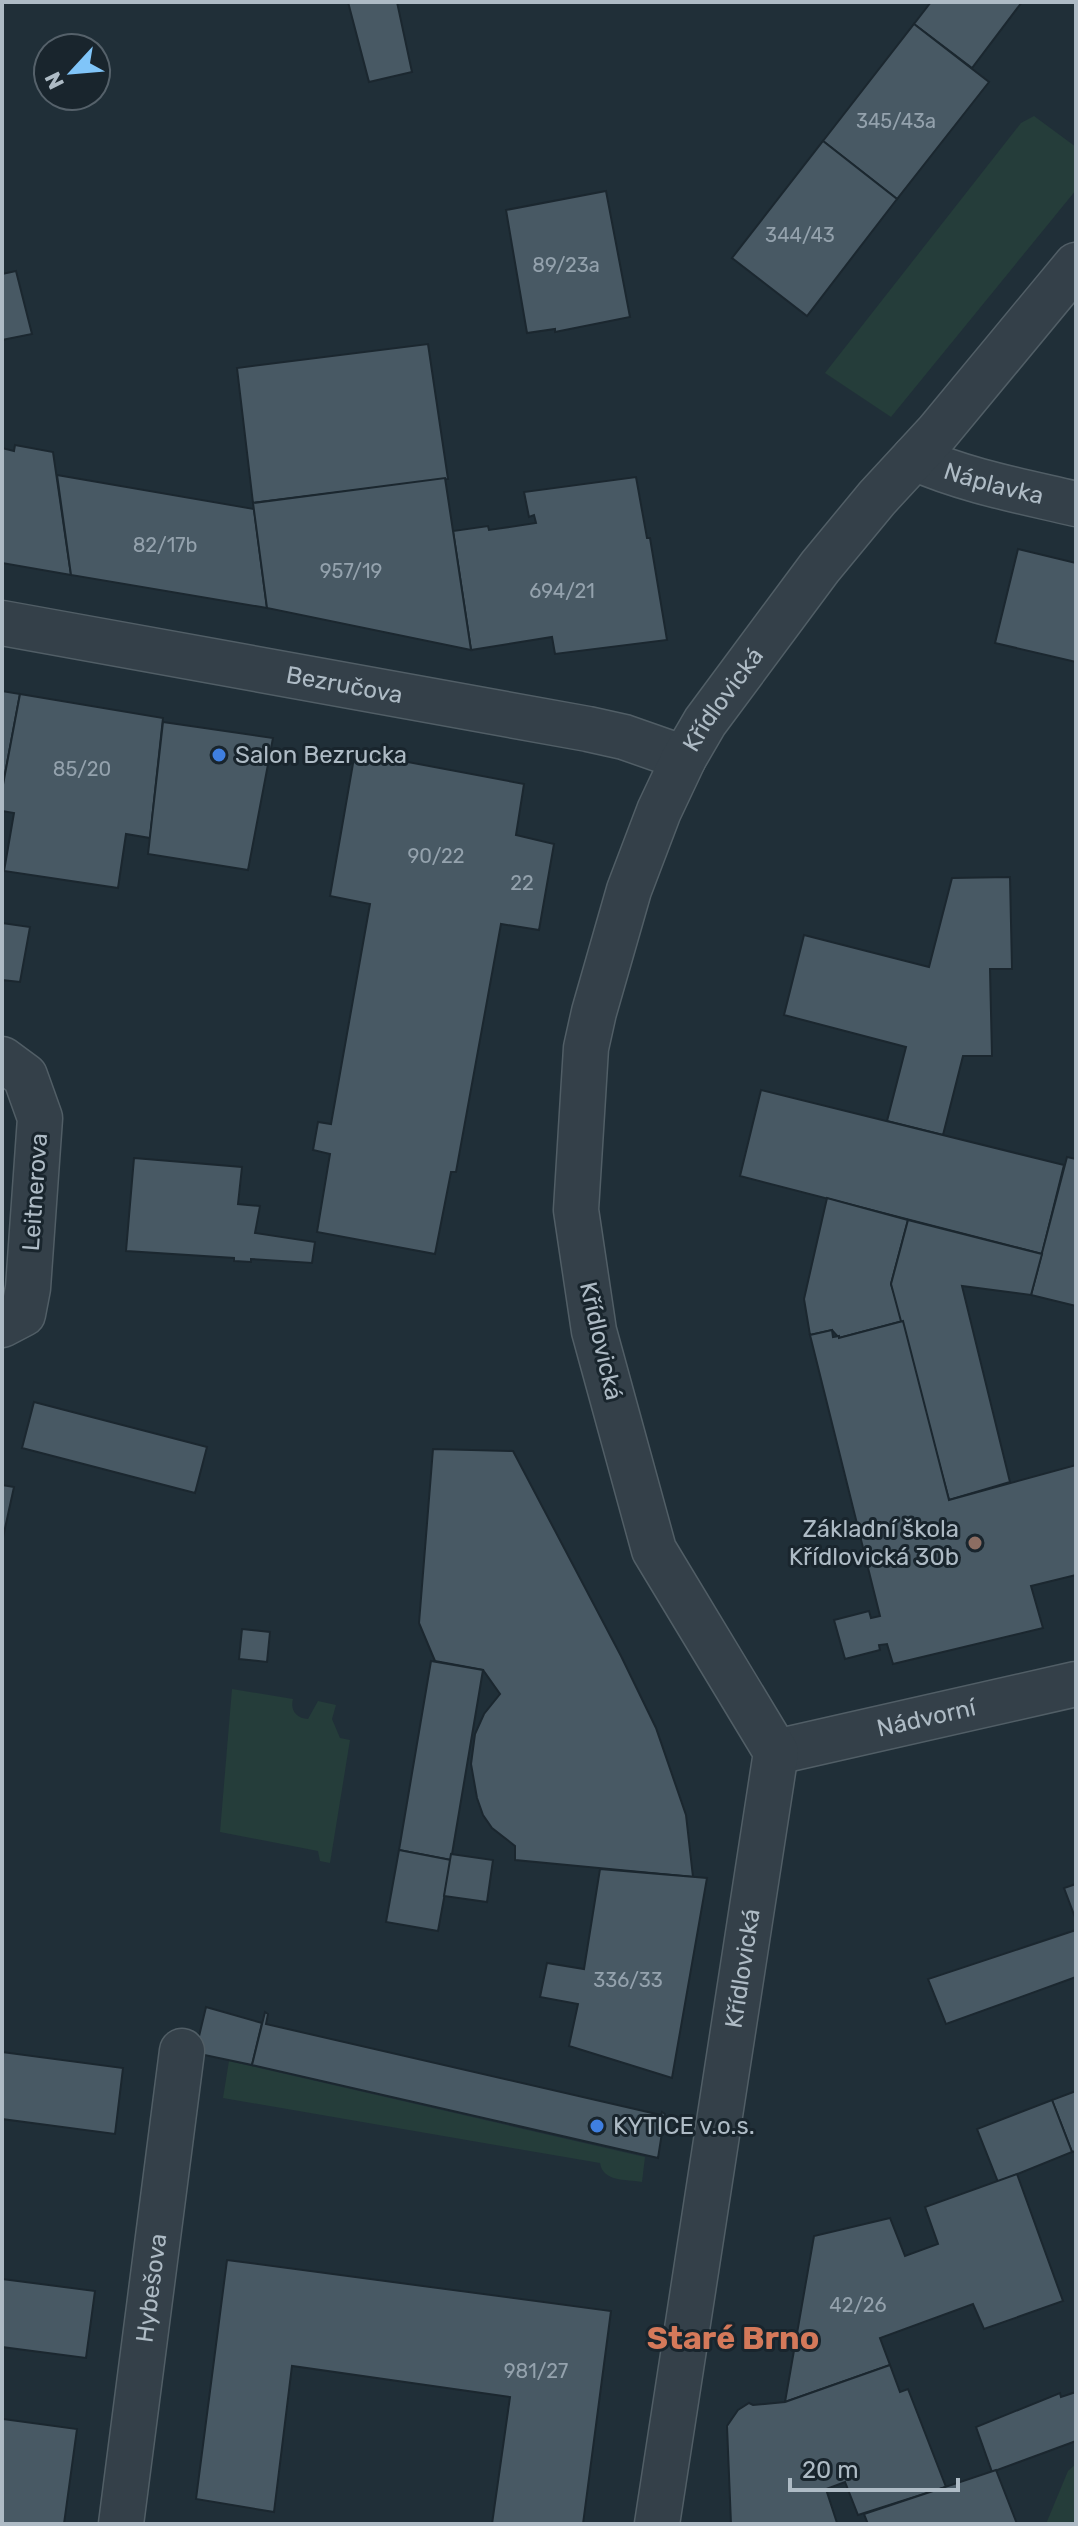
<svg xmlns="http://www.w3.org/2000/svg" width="1078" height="2526" font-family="Rubik,sans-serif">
  <rect width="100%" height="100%" fill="#202f38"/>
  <g fill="#253d3a">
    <polygon points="1034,116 1076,147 1076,190 891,417 825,373 1021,123"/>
    <path d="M232,1689L293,1699C290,1710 296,1718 308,1719L318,1701L336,1705L332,1719L340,1738L350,1740L330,1863L320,1861L318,1851L220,1832Z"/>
    <path d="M229,2061L645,2157L642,2182C625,2179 603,2182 600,2163L223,2098Z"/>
    <polygon points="1076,2464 1074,2524 1046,2524 1068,2471"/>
  </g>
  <g fill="#485964" stroke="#1b272f" stroke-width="2">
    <polygon points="348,2 397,2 412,72 369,82"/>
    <polygon points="931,2 1022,2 972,68 914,24"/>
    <polygon points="914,24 989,82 897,199 823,141"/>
    <polygon points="823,141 897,199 807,316 732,258"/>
    <polygon points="606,191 630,317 555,332 555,329 527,333 506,210"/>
    <polygon points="16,271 32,334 2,340 2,274"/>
    <polygon points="428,344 448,479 253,503 237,368"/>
    <polygon points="15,445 53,452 71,575 2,563 2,448 14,451"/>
    <polygon points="57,475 254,509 267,608 71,575"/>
    <polygon points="636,477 647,538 650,538 667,640 555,654 552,637 471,650 453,531 488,526 489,530 536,523 534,515 529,517 524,492"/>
    <polygon points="445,478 471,650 267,608 253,503"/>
    <polygon points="1018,549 1076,563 1076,662 995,643"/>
    <polygon points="2,691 20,694 2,790"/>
    <polygon points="20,694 163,718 150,838 126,834 118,888 4,871 14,813 2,811 2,790"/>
    <polygon points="163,722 273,738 248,870 148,854"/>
    <polygon points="355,752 524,784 516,835 554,844 539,930 501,924 456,1172 451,1172 435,1254 317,1232 330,1154 313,1150 318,1122 331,1124 370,904 330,896"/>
    <polygon points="1010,877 1012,969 990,969 992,1056 963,1056 943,1135 887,1121 906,1047 784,1015 804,935 929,967 952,878"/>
    <polygon points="2,923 30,927 20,982 2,980"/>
    <polygon points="761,1090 1064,1165 1042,1254 740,1176"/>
    <polygon points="1067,1157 1076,1159 1076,1306 1031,1295"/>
    <polygon points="134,1158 242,1167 238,1204 260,1206 255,1233 315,1242 312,1263 251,1259 251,1262 234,1261 234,1258 126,1251"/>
    <polygon points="827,1198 908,1220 891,1284 903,1321 839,1338 832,1330 810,1335 804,1299"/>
    <polygon points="908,1220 1042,1254 1031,1295 962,1286 1010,1482 949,1500 891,1284"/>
    <polygon points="903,1321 949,1500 1076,1465 1076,1575 1031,1586 1043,1628 893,1664 887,1644 879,1645 880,1650 845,1659 834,1620 869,1611 871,1618 880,1616 810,1335 832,1330 833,1337 839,1336 839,1338"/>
    <polygon points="34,1402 207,1447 195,1493 22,1448"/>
    <polygon points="433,1449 513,1451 621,1656 656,1728 686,1815 693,1877 515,1860 515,1846 492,1828 483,1815 477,1798 471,1764 475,1734 484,1714 500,1694 483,1670 435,1661 419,1623"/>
    <polygon points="2,1485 14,1487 2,1542"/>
    <polygon points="242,1629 270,1632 267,1662 239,1659"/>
    <polygon points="431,1661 483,1670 451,1860 399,1850"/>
    <polygon points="399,1850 451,1860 438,1931 386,1922"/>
    <polygon points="451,1854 493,1860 487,1902 444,1896"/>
    <polygon points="600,1869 707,1878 672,2078 569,2046 578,2004 540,1997 547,1963 584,1969"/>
    <polygon points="1076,1884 1076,1920 1064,1888"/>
    <polygon points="1076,1930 1076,1977 946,2024 928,1979"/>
    <polygon points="206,2007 262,2023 252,2065 195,2053"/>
    <polygon points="265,2012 268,2014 266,2024 661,2115 662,2112 665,2114 658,2158 252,2065"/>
    <polygon points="2,2052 123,2068 115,2134 2,2119"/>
    <polygon points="1076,2091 1076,2151 1072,2152 1052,2100"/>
    <polygon points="1052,2100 1072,2152 998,2182 977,2129"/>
    <polygon points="1017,2174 1063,2301 984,2329 973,2304 880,2338 890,2365 785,2402 814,2236 890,2218 905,2256 938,2244 925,2207"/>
    <polygon points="227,2260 611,2311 583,2524 492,2524 510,2397 292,2366 274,2512 196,2499"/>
    <polygon points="2,2279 95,2291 86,2358 2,2347"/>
    <polygon points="890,2365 900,2392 908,2389 946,2487 858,2515 845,2482 826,2489 837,2523 731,2524 727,2426 738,2410 749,2403 753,2405 785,2402"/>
    <polygon points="1076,2392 1076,2441 992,2472 976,2427 1060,2393 1061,2397"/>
    <polygon points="3,2419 77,2429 64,2524 2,2524"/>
    <polygon points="996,2470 1017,2524 868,2524 864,2514"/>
  </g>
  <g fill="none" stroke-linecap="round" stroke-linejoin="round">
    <g stroke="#515e66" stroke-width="47">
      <g id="minor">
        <path id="s1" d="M914,458C966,481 1021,491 1076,504"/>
        <path id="s2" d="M2,623L588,729L624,737L684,758"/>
        <polyline points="2,1059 25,1076 40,1118 28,1288 23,1314 2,1325"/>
        <path id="s3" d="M776,1752L1076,1684"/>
        <path id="s4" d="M121,2524L182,2051"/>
        <path id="s5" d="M657,2524L776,1752L654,1550L594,1331L576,1210L586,1048L594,1012L629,890L659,811L684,758L705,722L820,567L877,498L937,433L1076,265"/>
      </g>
    </g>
    <use href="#minor" stroke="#344049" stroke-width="44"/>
  </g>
  <g fill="#3f7fe0" stroke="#19252d" stroke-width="3">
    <circle cx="219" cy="755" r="8"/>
    <circle cx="597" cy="2126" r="8"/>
  </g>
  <circle fill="#8d6e63" stroke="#19252d" stroke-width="3" cx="975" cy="1543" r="8"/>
  <g text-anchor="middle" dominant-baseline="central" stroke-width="6" stroke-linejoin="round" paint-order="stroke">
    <g font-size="20" fill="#94a2ad">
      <text x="896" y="121">345/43a</text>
      <text x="800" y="235">344/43</text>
      <text x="566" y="265">89/23a</text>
      <text x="165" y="545">82/17b</text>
      <text x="351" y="571">957/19</text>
      <text x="562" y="591">694/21</text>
      <text x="82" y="769">85/20</text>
      <text x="436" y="856">90/22</text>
      <text x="522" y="883">22</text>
      <text x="628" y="1980">336/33</text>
      <text x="858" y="2305">42/26</text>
      <text x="536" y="2371">981/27</text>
    </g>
    <g font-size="24" fill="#aebbc5" stroke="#19252d">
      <text stroke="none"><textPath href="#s1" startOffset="84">Náplavka</textPath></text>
      <text stroke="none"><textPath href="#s2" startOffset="348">Bezručova</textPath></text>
      <text stroke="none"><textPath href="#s5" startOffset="1906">Křídlovická</textPath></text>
      <text transform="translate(35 1192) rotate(-86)">Leitnerova</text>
      <text transform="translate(601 1341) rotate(77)">Křídlovická</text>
      <text stroke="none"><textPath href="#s3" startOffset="154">Nádvorní</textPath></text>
      <text stroke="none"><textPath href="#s5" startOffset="562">Křídlovická</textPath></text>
      <text stroke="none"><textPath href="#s4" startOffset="238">Hybešova</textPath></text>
    </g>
    <g font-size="24" fill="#aebbc5" stroke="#19252d" text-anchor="start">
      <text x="235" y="755">Salon Bezrucka</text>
      <text x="959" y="1529" text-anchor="end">Základní škola<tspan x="959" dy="28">Křídlovická 30b</tspan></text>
      <text x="613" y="2126">KYTICE v.o.s.</text>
    </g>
    <g font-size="32" font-weight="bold" fill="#d4795a" stroke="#19252d">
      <text x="733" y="2338">Staré Brno</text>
    </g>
  </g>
  <rect width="1078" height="2526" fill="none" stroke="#aebbc5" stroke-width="8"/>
  <g transform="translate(72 72) rotate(244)"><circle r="38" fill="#19252d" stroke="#55616a" stroke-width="2"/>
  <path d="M0-6L14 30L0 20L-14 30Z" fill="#80c5f9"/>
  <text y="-12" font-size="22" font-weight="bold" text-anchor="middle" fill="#aebbc5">N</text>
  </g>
  <path d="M790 2478v12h168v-12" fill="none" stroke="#aebbc5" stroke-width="4"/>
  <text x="802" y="2478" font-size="24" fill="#aebbc5" stroke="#19252d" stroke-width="6" paint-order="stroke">20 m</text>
</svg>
